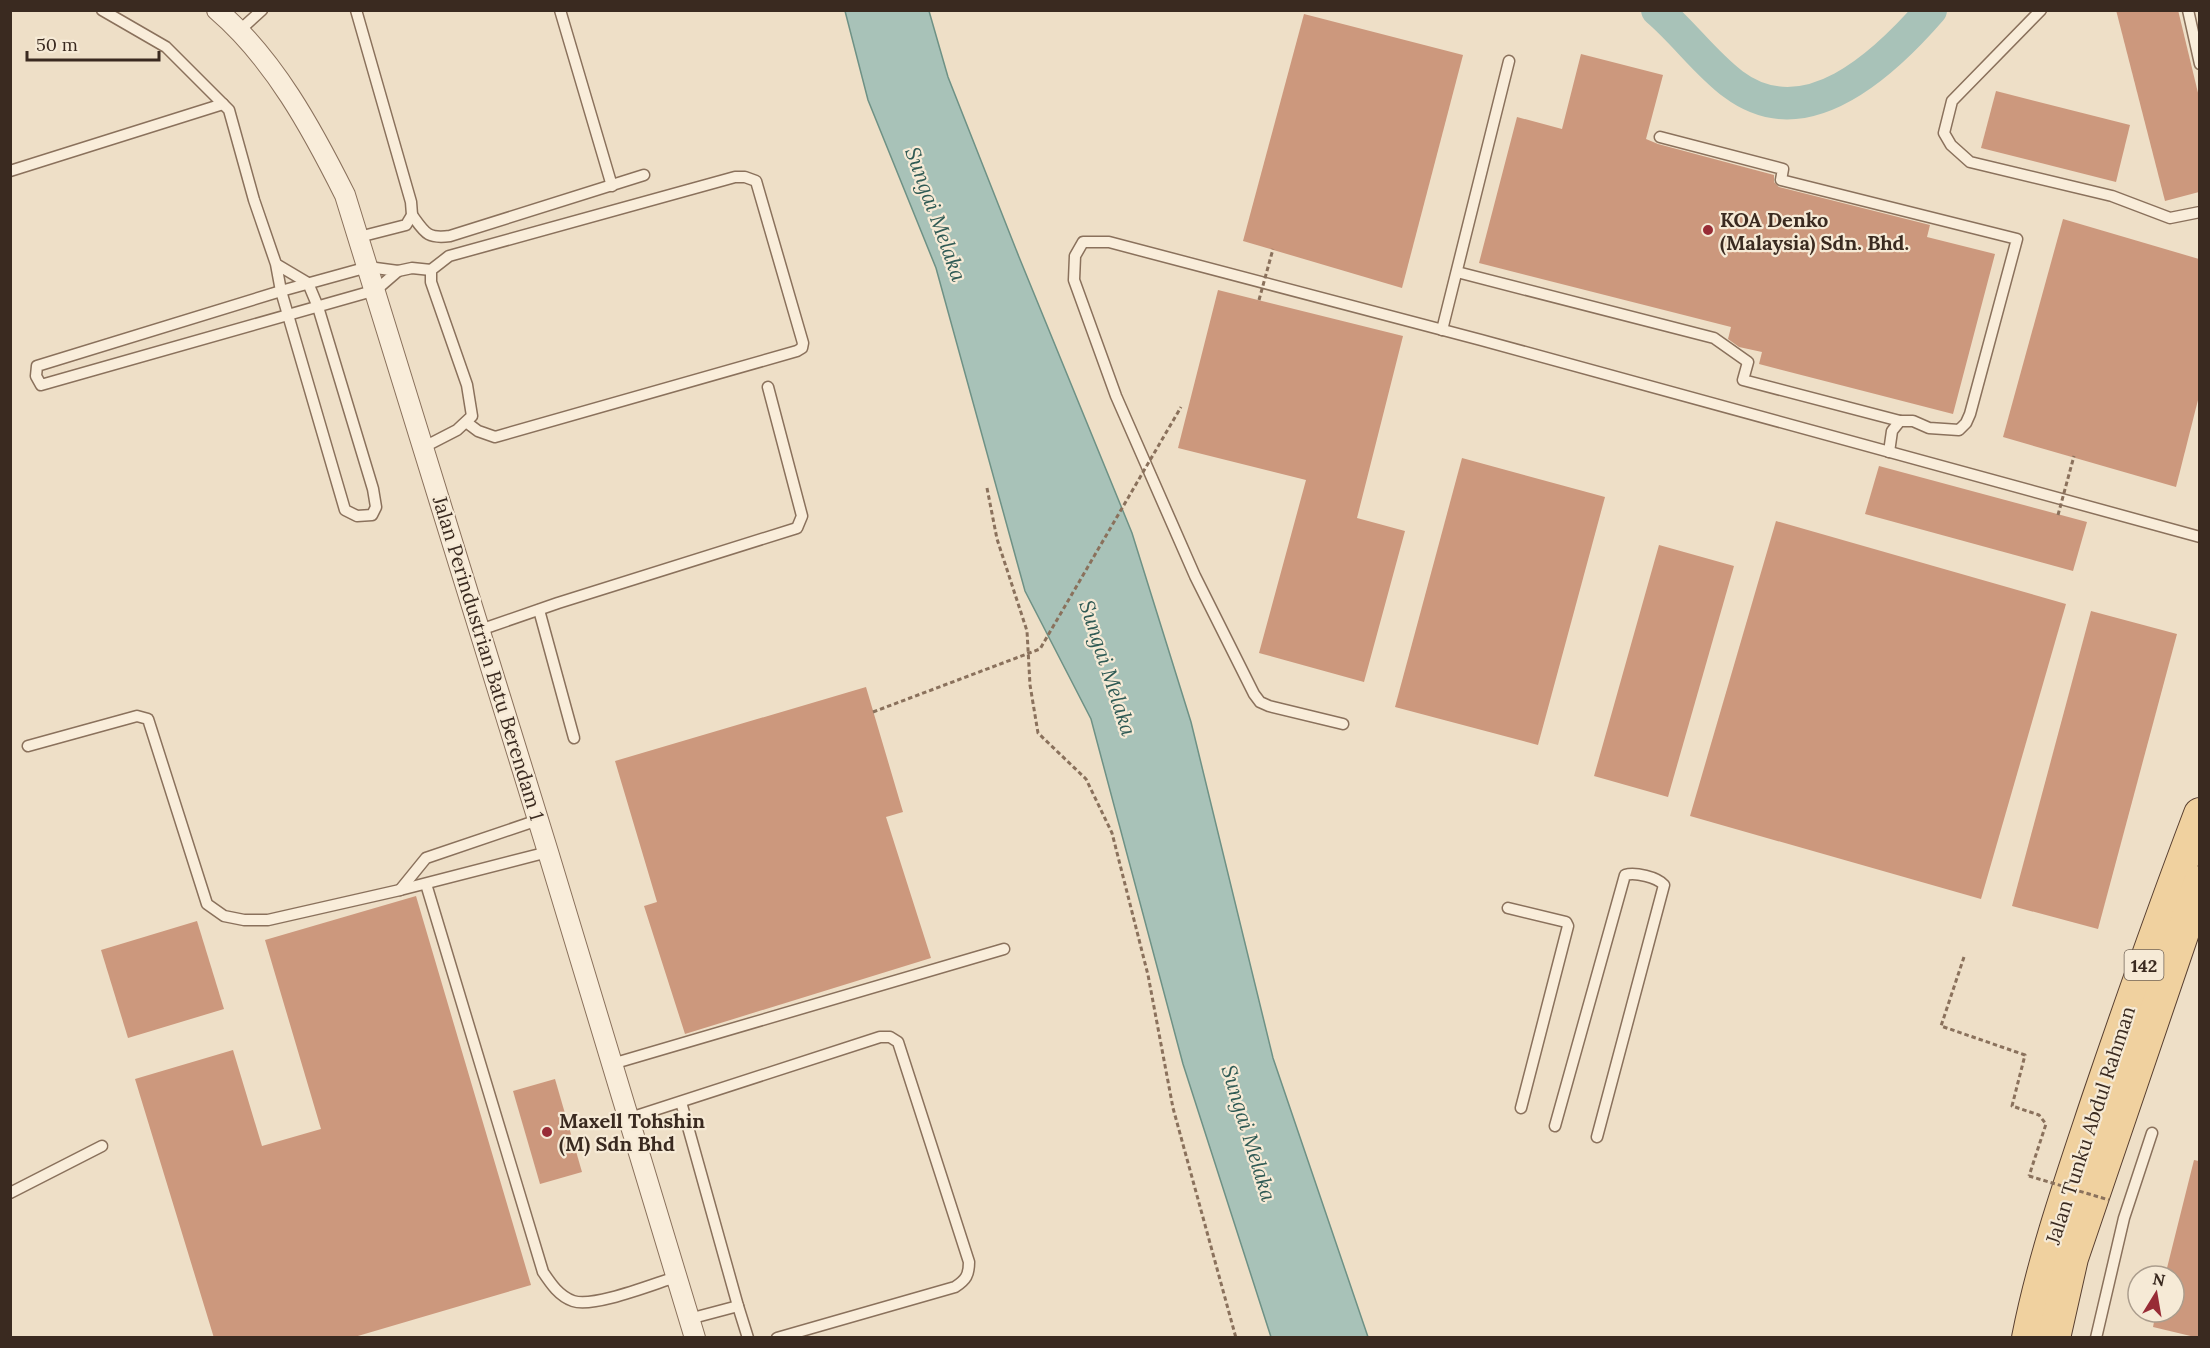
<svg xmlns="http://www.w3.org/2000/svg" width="2210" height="1348" font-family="Lora,serif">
  <rect width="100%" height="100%" fill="#eedfc7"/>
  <polygon fill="#a8c2b8" stroke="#6e9185" stroke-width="1.5" points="845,11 929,11 948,77 1019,257 1132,533 1191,722 1273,1058 1368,1337 1271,1337 1183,1064 1091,719 1025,591 936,268 868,100"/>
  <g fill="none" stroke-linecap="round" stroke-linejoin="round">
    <path stroke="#a8c2b8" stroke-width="32" d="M1657,10C1684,33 1705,63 1733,84C1806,139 1885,63 1931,10"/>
  </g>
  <g fill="#cc987d">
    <polygon points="2116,10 2178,10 2199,97 2199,192 2165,201"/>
    <polygon points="1304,14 1463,55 1402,288 1243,241"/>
    <polygon points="1581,54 1663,75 1646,139 1658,144 1774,175 1774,182 1779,187 1930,225 1927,237 1995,254 1953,414 1759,364 1762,352 1739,347 1728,339 1731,327 1479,263 1517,117 1562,129"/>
    <polygon points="1996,91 2130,125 2116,182 1981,148"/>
    <polygon points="2063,219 2199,259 2199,396 2176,487 2003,437"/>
    <polygon points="1218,290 1403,336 1357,518 1405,531 1364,682 1259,653 1306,480 1178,448"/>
    <polygon points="1462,458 1605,497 1538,745 1395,707"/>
    <polygon points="1879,466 2087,522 2073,571 1865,514"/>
    <polygon points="1776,521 2066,604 1981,899 1690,816"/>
    <polygon points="1659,545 1734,566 1668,797 1594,776"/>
    <polygon points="2091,611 2177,634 2098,929 2012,906"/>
    <polygon points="866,687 903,812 886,817 931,958 685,1034 644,906 657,902 615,761"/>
    <polygon points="416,896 531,1285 351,1338 214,1338 135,1079 233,1050 262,1146 321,1129 265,940"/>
    <polygon points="197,921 224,1009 128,1038 101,950"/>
    <polygon points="555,1079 582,1172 540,1184 513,1091"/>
    <polygon points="2194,1160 2199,1161 2199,1338 2153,1327 2156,1312 2174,1312 2174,1276 2165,1276"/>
  </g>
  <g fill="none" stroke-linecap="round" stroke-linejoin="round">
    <g stroke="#8a715c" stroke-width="13">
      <g id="service">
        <polyline points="102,10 166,47 229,110 254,200 276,264 281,291 345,510 357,516 372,515 376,507 373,489 318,307 308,283 276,264"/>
        <polyline points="356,10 411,202 412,215 406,225 359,237"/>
        <polyline points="560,10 612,186"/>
        <polyline points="2041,10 1952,101 1944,133 1951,145 1970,162 2112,196 2170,218 2200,212"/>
        <polyline points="2188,10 2200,64"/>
        <polyline points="240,30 262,10"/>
        <polyline points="1660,137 1783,169 1781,180 2017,239 1970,414 1966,423 1959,430 1929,428 1913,421 1900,421 1892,431 1889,452"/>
        <polyline points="10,171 223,104"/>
        <path d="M412,215C425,233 427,239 450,236L644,175"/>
        <polygon points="368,267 398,271 376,290 41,385 36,376 37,366 281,291"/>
        <polyline points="398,271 412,268 431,270"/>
        <polyline points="1457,272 1714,338 1748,362 1743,380 1900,421"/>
        <polyline points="1442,330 1509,61"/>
        <polyline points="424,447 457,430 472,416 467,385 431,282 431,270 449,256 735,177 745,177 756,181 803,343 802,348 797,351 495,437 478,431 466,422"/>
        <polyline points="539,610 574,738"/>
        <polyline points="480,630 558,603 797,528 802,516 768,387"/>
        <polyline points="1343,724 1269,706 1260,702 1254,694 1195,576 1116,396 1074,280 1075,256 1083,242 1109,242 1481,340 2200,537"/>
        <polyline points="28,746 137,716 148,719 207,904 224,916 244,920 268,920 400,890 548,852"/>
        <path d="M426,884L543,1272C551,1284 559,1296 573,1301C594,1308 653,1284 676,1277"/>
        <polyline points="400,890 426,858 538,820"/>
        <polyline points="1508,908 1566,922 1568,926 1521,1108"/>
        <polyline points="612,1064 1004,949"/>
        <polyline points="681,1102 738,1306"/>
        <path d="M630,1118L880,1037H890L898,1042L969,1262C969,1275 966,1280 955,1287L777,1338"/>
        <path d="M1555,1126L1625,875C1635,872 1657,877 1664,885L1597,1137"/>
        <polyline points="10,1193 102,1146"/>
        <polyline points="689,1319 738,1306 748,1338"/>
        <polyline points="2096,1338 2124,1218 2152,1133"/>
      </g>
    </g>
    <g stroke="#8a715c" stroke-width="22">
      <path id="minor" d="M217,10C274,59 312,129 345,195L548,852L695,1338"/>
    </g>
    <g stroke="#583f30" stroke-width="34">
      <g id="primary">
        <path d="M2028,1338C2044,1257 2071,1180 2097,1102C2130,1005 2164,909 2200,814"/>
        <polyline points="2054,1338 2072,1258 2200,882"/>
      </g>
    </g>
    <g stroke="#8a715c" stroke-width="3" stroke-dasharray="4.5 3" stroke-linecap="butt">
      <polyline points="987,488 997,539 1027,631 1030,685 1038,733 1086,779 1112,833 1148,975 1173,1108 1236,1338"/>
      <polyline points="1964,957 1941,1026 2025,1055 2012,1106 2039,1115 2046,1124 2029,1176"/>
    </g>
    <use href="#service" stroke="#f9edda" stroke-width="10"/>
    <use href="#minor" stroke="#f9edda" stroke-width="20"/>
    <use href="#primary" stroke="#f0d19f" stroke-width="32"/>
    <g stroke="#8a715c" stroke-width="3" stroke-dasharray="4.5 3" stroke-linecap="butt">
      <polyline points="1259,300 1273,249"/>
      <polyline points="2058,515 2074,456"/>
      <polyline points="873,712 1040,649 1181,407"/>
      <polyline points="2029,1176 2109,1200"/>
    </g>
  </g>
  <g fill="#982c36" stroke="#f6ead6" stroke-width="2">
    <circle cx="1708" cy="230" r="6"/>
    <circle cx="547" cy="1132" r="6"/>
  </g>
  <g text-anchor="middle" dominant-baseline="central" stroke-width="4.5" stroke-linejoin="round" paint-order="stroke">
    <rect fill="#f6ead6" stroke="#726457" stroke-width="1.5" x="2124.5" y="950" width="39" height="30" rx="4.5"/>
    <g font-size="18" font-weight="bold" fill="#3a2a20">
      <text x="2144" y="965">142</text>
    </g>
    <g font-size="20" font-weight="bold" fill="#3a2a20" stroke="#f6ead6" text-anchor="start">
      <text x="1720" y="219">KOA Denko<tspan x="1720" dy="23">(Malaysia) Sdn. Bhd.</tspan></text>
      <text x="559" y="1120">Maxell Tohshin<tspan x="559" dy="23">(M) Sdn Bhd</tspan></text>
    </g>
    <g font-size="20" fill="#3a2a20" stroke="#f6ead6">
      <text transform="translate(489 658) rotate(73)">Jalan Perindustrian Batu Berendam 1</text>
      <text transform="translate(2090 1125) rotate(-72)">Jalan Tunku Abdul Rahman</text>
    </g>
    <g font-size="21" font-style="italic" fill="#2f5a54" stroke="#f6ead6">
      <text transform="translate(936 214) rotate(70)">Sungai Melaka</text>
      <text transform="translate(1108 668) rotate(72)">Sungai Melaka</text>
      <text transform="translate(1249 1133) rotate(73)">Sungai Melaka</text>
    </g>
  </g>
  <rect width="2210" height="1348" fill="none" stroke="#3a2a20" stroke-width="24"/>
  <g transform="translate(2156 1294) rotate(11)"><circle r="28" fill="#f6ead6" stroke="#ab9d8d" stroke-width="1.5"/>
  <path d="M0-4.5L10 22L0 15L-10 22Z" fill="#982c36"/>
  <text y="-9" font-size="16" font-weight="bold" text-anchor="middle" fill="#3a2a20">N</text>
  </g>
  <path d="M27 51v9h132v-9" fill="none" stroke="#3a2a20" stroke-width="3"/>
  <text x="36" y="51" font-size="18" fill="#3a2a20" stroke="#f6ead6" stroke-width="4.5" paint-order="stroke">50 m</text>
</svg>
